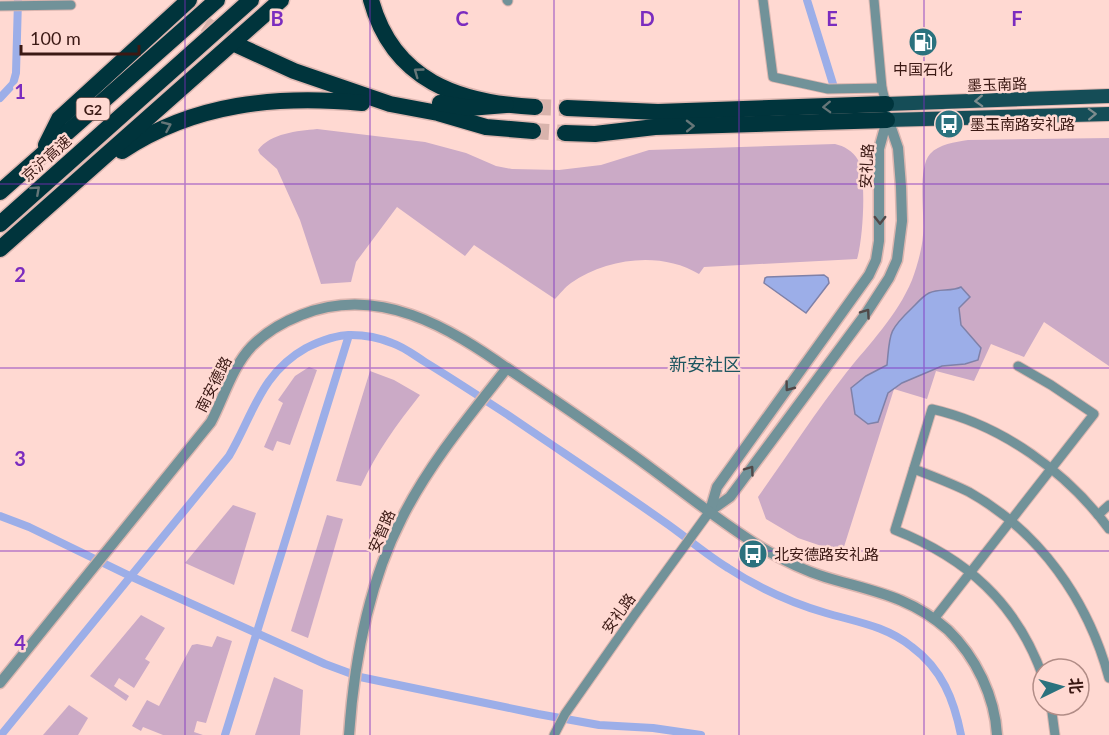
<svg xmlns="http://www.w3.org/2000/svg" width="1109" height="735" font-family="Lato,'Noto Sans SC',sans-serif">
  <rect width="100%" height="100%" fill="#ffd9d2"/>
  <g fill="#cbaac6">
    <path d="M317,129L425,142L466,153L496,166L512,169L559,170L601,165L649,150L835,144C844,146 853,151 858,160C867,177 863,240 857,259L704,267L699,274C661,251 607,258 571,283C565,287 560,294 555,299L474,245L465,256L397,207L356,262L351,282L321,284L300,220L277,169L260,154L258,150C271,133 297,131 317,129Z"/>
    <path d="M1109,138V366L1044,322L1024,357L991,344L974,381L936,371L927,399L894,389L842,553L798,538L766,519L758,497C787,456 815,413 846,373C870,343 897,316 912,280C917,267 922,249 923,235C925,215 917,169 930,154C939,144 955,142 968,140Z"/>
    <polygon points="309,367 317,370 290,445 277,441 273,451 264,447 283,403 278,400 295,376"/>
    <path d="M370,371L394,380L420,395C397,424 376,453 361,486L336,481Z"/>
    <polygon points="233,505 256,513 234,585 185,563"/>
    <polygon points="327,515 343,519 308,638 291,631"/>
    <polygon points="141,615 165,628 145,659 150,662 134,688 119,678 114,686 129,696 126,701 90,676"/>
    <polygon points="217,636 232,641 206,723 197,721 194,732 203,735 163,735 143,727 141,731 132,726 147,700 159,706 192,645 197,644 212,647"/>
    <polygon points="274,677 303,690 300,735 255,735"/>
    <polygon points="69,705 88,718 78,735 43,735"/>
  </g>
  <g fill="#9caee8" stroke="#7f81a8" stroke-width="1.5">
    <polygon points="824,275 828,278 829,283 806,313 764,283 765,278 767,277"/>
    <path d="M961,287L970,297L959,308L961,325L981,348L978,360L965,364L942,366L902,383L888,393L878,422L868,424L855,414L851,388L866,376L887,365C890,333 888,331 912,308C917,303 923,296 929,293C940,288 951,292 961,287Z"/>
  </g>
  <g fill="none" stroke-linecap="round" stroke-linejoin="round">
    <g stroke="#9caee8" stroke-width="8">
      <polyline points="807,0 833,84"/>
      <polyline points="0,98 13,84 16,73 18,0"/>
      <polyline points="0,516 29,527 130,576 325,664 360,677 538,714 599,725 653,728 701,735"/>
      <path d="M1,735L229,456C253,415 261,373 306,348C320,341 335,335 351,335C365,335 380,338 392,343C404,347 414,355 425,362C453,379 480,397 508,415C559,450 612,485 663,521C685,536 705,554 728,568C757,587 792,603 826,613C857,622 886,626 912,647C942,669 954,700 961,735"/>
      <polyline points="225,735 349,335"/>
    </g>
    <g stroke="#d8b3ac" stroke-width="16" stroke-dasharray="16 8" stroke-linecap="butt">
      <polyline points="185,11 237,45"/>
      <polyline points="535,107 567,108"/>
      <polyline points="533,131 565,133"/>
    </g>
    <g stroke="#dcb6b0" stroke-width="11">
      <g id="minor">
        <polyline points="507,0 508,1"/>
        <polyline points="763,0 773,77 828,89 882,88"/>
        <polyline points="874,0 882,88 886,104"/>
        <polyline points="0,6 71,5"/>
        <path d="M914,469C932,476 951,483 969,492C1040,532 1088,600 1109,678"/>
        <polyline points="1098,515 1109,505"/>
        <polyline points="934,619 1094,414 1051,385 1018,366"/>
        <path d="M1043,677C1017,603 966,558 895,530L932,409C1002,425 1067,472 1109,529"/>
        <polyline points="1051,705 1055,735"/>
        <polyline points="554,735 565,714 633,617 710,511"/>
      </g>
    </g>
    <g stroke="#dcb6b0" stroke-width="13">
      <g id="tertiary">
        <polyline points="710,511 730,497 867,312 889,278 897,260 902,221 901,187 898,148 887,116"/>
        <polyline points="710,511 717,487 869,275 876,260 879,241 879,149 887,120"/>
        <path d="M0,683L211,422C224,397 232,367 252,346C266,332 283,322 301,315C378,284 449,327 511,371"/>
        <path d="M349,735C354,662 368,584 402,518C429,464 470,415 507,368C556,401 605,434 652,469C687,495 722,523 759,546C779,558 802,570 825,577C871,591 910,596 948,630C976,657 995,697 997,735"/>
      </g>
    </g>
    <g stroke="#dcb6b0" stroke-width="16">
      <g id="primary">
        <polyline points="886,104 1109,96"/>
        <polyline points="887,120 1109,114"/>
      </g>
    </g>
    <g stroke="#dcb6b0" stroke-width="19">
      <g id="motorway">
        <path d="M371,0C393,81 459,103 535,107"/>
        <polyline points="237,45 294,71 390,104 438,113 486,127 533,131"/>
        <polyline points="440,103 469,108 506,105"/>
        <polyline points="567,108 658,112 886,104"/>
        <polyline points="565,133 595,134 655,127 887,120"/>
        <polyline points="46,145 59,119 189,0"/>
        <path d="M122,151C194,103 277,95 362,103"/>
        <polyline points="0,192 217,0"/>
        <polyline points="0,224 251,0"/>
        <polyline points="0,249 281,0"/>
      </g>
    </g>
    <use href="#minor" stroke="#719299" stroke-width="9"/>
    <use href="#tertiary" stroke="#719299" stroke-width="10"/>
    <use href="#primary" stroke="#154d57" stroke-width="14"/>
    <use href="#motorway" stroke="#00343c" stroke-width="16"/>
  </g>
  <defs><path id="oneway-chevron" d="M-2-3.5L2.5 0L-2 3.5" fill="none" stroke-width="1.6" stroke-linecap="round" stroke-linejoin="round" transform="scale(1.5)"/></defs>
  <g stroke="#667678">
    <use href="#oneway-chevron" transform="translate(418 72) rotate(-144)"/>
    <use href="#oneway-chevron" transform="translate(827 107) rotate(178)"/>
    <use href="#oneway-chevron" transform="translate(167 126) rotate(-24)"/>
    <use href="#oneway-chevron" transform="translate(690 126) rotate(-1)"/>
    <use href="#oneway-chevron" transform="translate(36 190) rotate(-42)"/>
  </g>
  <g stroke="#7e8c8e">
    <use href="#oneway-chevron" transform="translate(979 101) rotate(178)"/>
    <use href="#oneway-chevron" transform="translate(1092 114) rotate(-2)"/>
  </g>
  <g stroke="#514949">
    <use href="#oneway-chevron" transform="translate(880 220) rotate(90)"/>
    <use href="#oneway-chevron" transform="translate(866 313) rotate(-55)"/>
    <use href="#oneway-chevron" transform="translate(789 387) rotate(127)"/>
    <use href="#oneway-chevron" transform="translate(750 470) rotate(-54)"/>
  </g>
  <path fill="none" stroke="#7b2cbf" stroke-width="1.5" stroke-opacity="0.55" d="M185,0V735M370,0V735M554,0V735M739,0V735M924,0V735M0,184H1109M0,368H1109M0,551H1109"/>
  <defs>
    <g id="fuel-disc" transform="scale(1.5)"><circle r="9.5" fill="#2b727e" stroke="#ffd9d2"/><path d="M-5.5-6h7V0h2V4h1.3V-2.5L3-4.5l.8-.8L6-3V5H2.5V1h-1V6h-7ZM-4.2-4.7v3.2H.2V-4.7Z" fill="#fff"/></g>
    <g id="bus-disc" transform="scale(1.5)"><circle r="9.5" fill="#2b727e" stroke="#ffd9d2"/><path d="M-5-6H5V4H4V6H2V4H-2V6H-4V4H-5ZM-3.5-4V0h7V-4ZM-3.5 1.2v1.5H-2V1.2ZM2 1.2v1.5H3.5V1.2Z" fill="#fff"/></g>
  </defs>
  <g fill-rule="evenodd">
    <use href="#fuel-disc" x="923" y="42"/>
    <use href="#bus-disc" x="949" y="124"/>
    <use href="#bus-disc" x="753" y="554"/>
  </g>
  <g text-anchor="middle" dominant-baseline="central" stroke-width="5" stroke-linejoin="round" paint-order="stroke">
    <rect fill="#ffd9d2" stroke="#76534d" stroke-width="1.5" x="76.5" y="98" width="33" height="22" rx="4.5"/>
    <g font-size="14" font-weight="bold" fill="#3b1914">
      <text x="93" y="109">G2</text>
    </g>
    <g font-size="15" fill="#3b1914" stroke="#ffd9d2" text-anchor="start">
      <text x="923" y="69" text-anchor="middle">中国石化</text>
      <text x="970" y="124">墨玉南路安礼路</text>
      <text x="774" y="554">北安德路安礼路</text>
    </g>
    <g font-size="15" fill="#3b1914" stroke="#ffd9d2">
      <text transform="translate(997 84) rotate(-2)">墨玉南路</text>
      <text transform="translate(46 158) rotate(-42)">京沪高速</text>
      <text transform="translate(866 166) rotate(-87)">安礼路</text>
      <text transform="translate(213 384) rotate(-63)">南安德路</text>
      <text transform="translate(381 531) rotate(-67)">安智路</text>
      <text transform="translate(618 613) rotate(-54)">安礼路</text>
    </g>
    <g font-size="18" fill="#1c555f" stroke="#ffd9d2">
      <text x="705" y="364">新安社区</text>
    </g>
  </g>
  <g font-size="20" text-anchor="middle" font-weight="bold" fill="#7b2cbf" stroke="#ffd9d2" stroke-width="5" stroke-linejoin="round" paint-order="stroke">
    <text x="277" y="26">B</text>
    <text x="462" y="26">C</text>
    <text x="647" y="26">D</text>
    <text x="832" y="26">E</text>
    <text x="1017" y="26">F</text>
    <text x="20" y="99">1</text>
    <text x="20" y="282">2</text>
    <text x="20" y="466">3</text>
    <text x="20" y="650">4</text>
  </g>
  <g transform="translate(1061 687) rotate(85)"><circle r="28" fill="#ffd9d2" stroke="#b18c86" stroke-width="1.5"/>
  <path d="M0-4.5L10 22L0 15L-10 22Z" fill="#2b727e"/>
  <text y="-9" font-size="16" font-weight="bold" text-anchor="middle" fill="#3b1914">北</text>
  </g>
  <path d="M21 45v9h118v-9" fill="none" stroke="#3b1914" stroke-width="3"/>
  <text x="30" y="45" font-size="18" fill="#3b1914" stroke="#ffd9d2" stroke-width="4.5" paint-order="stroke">100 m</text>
</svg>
